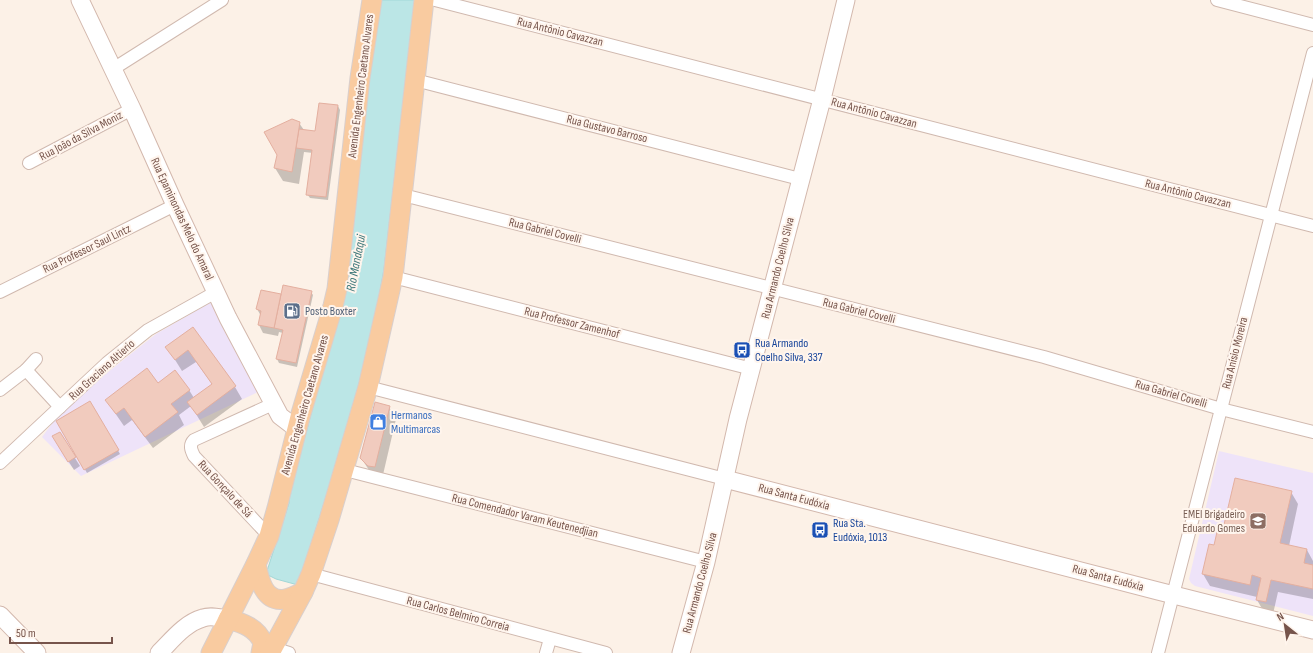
<svg xmlns="http://www.w3.org/2000/svg" width="1313" height="653" font-family="'Sofia Sans Condensed',sans-serif">
  <rect width="100%" height="100%" fill="#fcf1e7"/>
  <g fill="#eee3f9">
    <polygon points="213,301 258,392 81,476 42,437 54,421 103,376 156,334"/>
    <polygon points="1219,451 1313,473 1313,616 1195,586 1191,583 1189,579"/>
  </g>
  <path fill="#bbe6e6" stroke="#a1d7d7" d="M377,0H415L384,269C366,377 331,481 298,585L276,579L266,574L289,503V488L306,433L342,295Z"/>
  <g fill="#0003">
    <polygon points="338,106 340,110 328,200 310,198 307,194 313,153 304,152 299,184 283,181 275,168 299,123 304,130 316,132"/>
    <polygon points="262,291 282,295 311,292 313,295 297,367 279,363 277,359 283,333 279,332 278,336 263,333 259,325 261,316 257,309"/>
    <polygon points="192,329 235,387 242,399 204,427 191,406 179,415 184,425 153,448 132,420 124,426 106,400 158,384 189,390 194,398 213,385 196,362 182,371 167,347"/>
    <polygon points="90,402 120,454 87,473 57,421"/>
    <polygon points="389,407 396,419 382,479 369,470 361,458"/>
    <polygon points="59,433 80,466 74,470 58,445"/>
    <polygon points="1291,492 1298,504 1289,546 1307,550 1313,561 1313,599 1278,592 1273,614 1264,612 1257,600 1257,597 1210,586 1203,574 1215,547 1223,534"/>
  </g>
  <g fill="#f1cbbe" stroke="#e4af9f">
    <polygon points="319,103 338,105 326,197 306,195 312,150 296,148 299,129 315,131"/>
    <polygon points="292,119 300,122 292,172 274,168 277,155 264,132"/>
    <polygon points="283,285 312,291 296,363 276,359 283,330 274,328"/>
    <polygon points="261,290 281,294 274,328 258,325 261,311 256,309"/>
    <polygon points="193,327 236,386 197,415 187,402 212,384 188,350 175,360 165,347"/>
    <polygon points="147,368 158,383 175,370 190,390 171,404 178,412 145,437 124,408 116,414 105,400"/>
    <polygon points="90,401 119,450 84,470 56,421"/>
    <polygon points="375,402 390,406 375,467 368,466 360,458"/>
    <polygon points="60,432 76,457 68,462 52,436"/>
    <polygon points="1235,478 1292,491 1280,543 1307,549 1304,563 1313,565 1313,589 1271,580 1266,602 1256,600 1261,578 1252,575 1250,585 1202,574 1209,544 1214,545 1217,532 1222,533"/>
  </g>
  <g fill="none" stroke-linecap="round" stroke-linejoin="round">
    <g stroke="#d0b9af" stroke-width="14">
      <g id="street">
        <polyline points="435,0 1313,226"/>
        <polyline points="1217,0 1313,25"/>
        <polyline points="113,69 222,0"/>
        <polyline points="415,80 800,179"/>
        <polyline points="29,163 132,109"/>
        <polyline points="403,195 1044,357 1221,409 1313,432"/>
        <polyline points="393,277 752,369"/>
        <polyline points="0,292 175,205"/>
        <polyline points="26,370 60,407"/>
        <polyline points="368,387 725,479"/>
        <polyline points="0,390 26,370 36,359"/>
        <polyline points="0,463 107,363 148,330 216,292"/>
        <polyline points="345,470 706,562"/>
        <path d="M269,536L194,456C191,450 189,445 194,440L273,404"/>
        <polyline points="311,574 606,653"/>
        <polyline points="273,648 289,653"/>
        <polyline points="546,653 550,639"/>
        <polyline points="1158,653 1313,53"/>
      </g>
    </g>
    <g stroke="#d3b8ad" stroke-width="19">
      <g id="secondary">
        <polyline points="80,0 132,109 175,205 228,318 280,416 297,429"/>
        <polyline points="725,479 1158,591 1313,630"/>
        <polyline points="0,615 37,653"/>
        <path d="M159,653C172,640 185,623 203,618C211,615 219,618 228,619"/>
        <polyline points="681,653 706,562 738,419 822,99 846,0"/>
      </g>
    </g>
    <g stroke="#d9cfcd" stroke-width="21">
      <g id="primary">
        <path d="M256,564C259,579 264,603 285,599C291,598 297,595 303,592"/>
        <path d="M228,619C243,623 257,628 263,643L261,653"/>
        <polyline points="211,653 256,564 269,536 277,508 300,417 333,306 337,289 360,78 372,0"/>
        <polyline points="270,653 303,592 311,574 329,520 368,387 393,277 424,0"/>
      </g>
    </g>
    <use href="#street" stroke="#fff" stroke-width="12"/>
    <use href="#secondary" stroke="#fff" stroke-width="17"/>
    <use href="#primary" stroke="#f9cba0" stroke-width="19"/>
  </g>
  <defs>
    <g id="fuel-square" transform="scale(0.9)"><rect x="-9" y="-9" width="18" height="18" rx="4" fill="#5c6f8a" stroke="#fff5ed"/><path d="M-5.5-6h7V0h2V4h1.3V-2.5L3-4.5l.8-.8L6-3V5H2.5V1h-1V6h-7ZM-4.2-4.7v3.2H.2V-4.7Z" fill="#fff"/></g>
    <g id="bus-square" transform="scale(0.9)"><rect x="-9" y="-9" width="18" height="18" rx="4" fill="#1a4fb4" stroke="#fff5ed"/><path d="M-5-6H5V4H4V6H2V4H-2V6H-4V4H-5ZM-3.5-4V0h7V-4ZM-3.5 1.2v1.5H-2V1.2ZM2 1.2v1.5H3.5V1.2Z" fill="#fff"/></g>
    <g id="shop-square" transform="scale(0.9)"><rect x="-9" y="-9" width="18" height="18" rx="4" fill="#3f7fe0" stroke="#fff5ed"/><path d="M-5-2.5h2.3a2.7 3.5 0 0 1 5.4 0H5L5.5 6h-11ZM-1.5-2.5h3a1.5 2.3 0 0 0-3 0Z" fill="#fff"/></g>
    <g id="school-square" transform="scale(0.9)"><rect x="-9" y="-9" width="18" height="18" rx="4" fill="#8d6e63" stroke="#fff5ed"/><path d="M0-5L7-2L0 1L-7-2ZM-4 1L0 2.5L4 1V4Q0 6-4 4Z" fill="#fff"/></g>
  </defs>
  <g fill-rule="evenodd">
    <use href="#fuel-square" x="292" y="311"/>
    <use href="#bus-square" x="742" y="350"/>
    <use href="#shop-square" x="378" y="422"/>
    <use href="#school-square" x="1258" y="521"/>
    <use href="#bus-square" x="820" y="530"/>
  </g>
  <g text-anchor="middle" dominant-baseline="central" stroke-width="4" stroke-linejoin="round" paint-order="stroke">
    <g font-size="12" fill="#76544b" stroke="#fff5ed">
      <text transform="translate(560 32) rotate(14)">Rua Antônio Cavazzan</text>
      <text transform="translate(361 86) rotate(-83)">Avenida Engenheiro Caetano Alvares</text>
      <text transform="translate(874 113) rotate(15)">Rua Antônio Cavazzan</text>
      <text transform="translate(607 129) rotate(14)">Rua Gustavo Barroso</text>
      <text transform="translate(81 136) rotate(-28)">Rua João da Silva Moniz</text>
      <text transform="translate(1188 194) rotate(14)">Rua Antônio Cavazzan</text>
      <text transform="translate(182 219) rotate(65)">Rua Epaminondas Melo do Amaral</text>
      <text transform="translate(545 231) rotate(14)">Rua Gabriel Covelli</text>
      <text transform="translate(87 249) rotate(-26)">Rua Professor Saul Lintz</text>
      <text transform="translate(778 268) rotate(-76)">Rua Armando Coelho Silva</text>
      <text transform="translate(859 311) rotate(14)">Rua Gabriel Covelli</text>
      <text transform="translate(572 323) rotate(14)">Rua Professor Zamenhof</text>
      <text transform="translate(1235 353) rotate(-76)">Rua Anísio Moreira</text>
      <text transform="translate(102 370) rotate(-42)">Rua Graciano Altierio</text>
      <text transform="translate(1171 394) rotate(16)">Rua Gabriel Covelli</text>
      <text transform="translate(305 405) rotate(-74)">Avenida Engenheiro Caetano Alvares</text>
      <text transform="translate(225 489) rotate(47)">Rua Gonçalo de Sá</text>
      <text transform="translate(794 497) rotate(15)">Rua Santa Eudóxia</text>
      <text transform="translate(525 516) rotate(14)">Rua Comendador Varam Keutenedjian</text>
      <text transform="translate(1108 578) rotate(15)">Rua Santa Eudóxia</text>
      <text transform="translate(700 583) rotate(-75)">Rua Armando Coelho Silva</text>
      <text transform="translate(458 614) rotate(15)">Rua Carlos Belmiro Correia</text>
    </g>
    <g font-size="12" fill="#4e5e75" stroke="#fff5ed" text-anchor="start">
      <text x="305" y="311">Posto Boxter</text>
    </g>
    <g font-size="12" fill="#164399" stroke="#fff5ed" text-anchor="start">
      <text x="755" y="343">Rua Armando<tspan x="755" dy="14">Coelho Silva, 337</tspan></text>
      <text x="833" y="523">Rua Sta.<tspan x="833" dy="14">Eudóxia, 1013</tspan></text>
    </g>
    <g font-size="12" fill="#366cbe" stroke="#fff5ed" text-anchor="start">
      <text x="391" y="415">Hermanos<tspan x="391" dy="14">Multimarcas</tspan></text>
    </g>
    <g font-size="12" fill="#785e54" stroke="#fff5ed" text-anchor="end">
      <text x="1245" y="514">EMEI Brigadeiro<tspan x="1245" dy="14">Eduardo Gomes</tspan></text>
    </g>
    <g font-size="13" font-style="italic" fill="#3f797b" stroke="#fff5ed">
      <text transform="translate(356 263) rotate(-79)">Rio Mandaqui</text>
    </g>
  </g>
  <g transform="translate(1285 625) rotate(330)" stroke="#fff5ed" stroke-width="3" paint-order="stroke">
  <path d="M0-3L7 15L0 10L-7 15Z" fill="#76544b"/>
  <text y="-6" font-size="11" font-weight="bold" text-anchor="middle" fill="#76544b">N</text>
  </g>
  <path d="M10 637v6h102v-6" fill="none" stroke="#76544b" stroke-width="2"/>
  <text x="16" y="637" font-size="12" fill="#76544b" stroke="#fff5ed" stroke-width="3" paint-order="stroke">50 m</text>
</svg>
